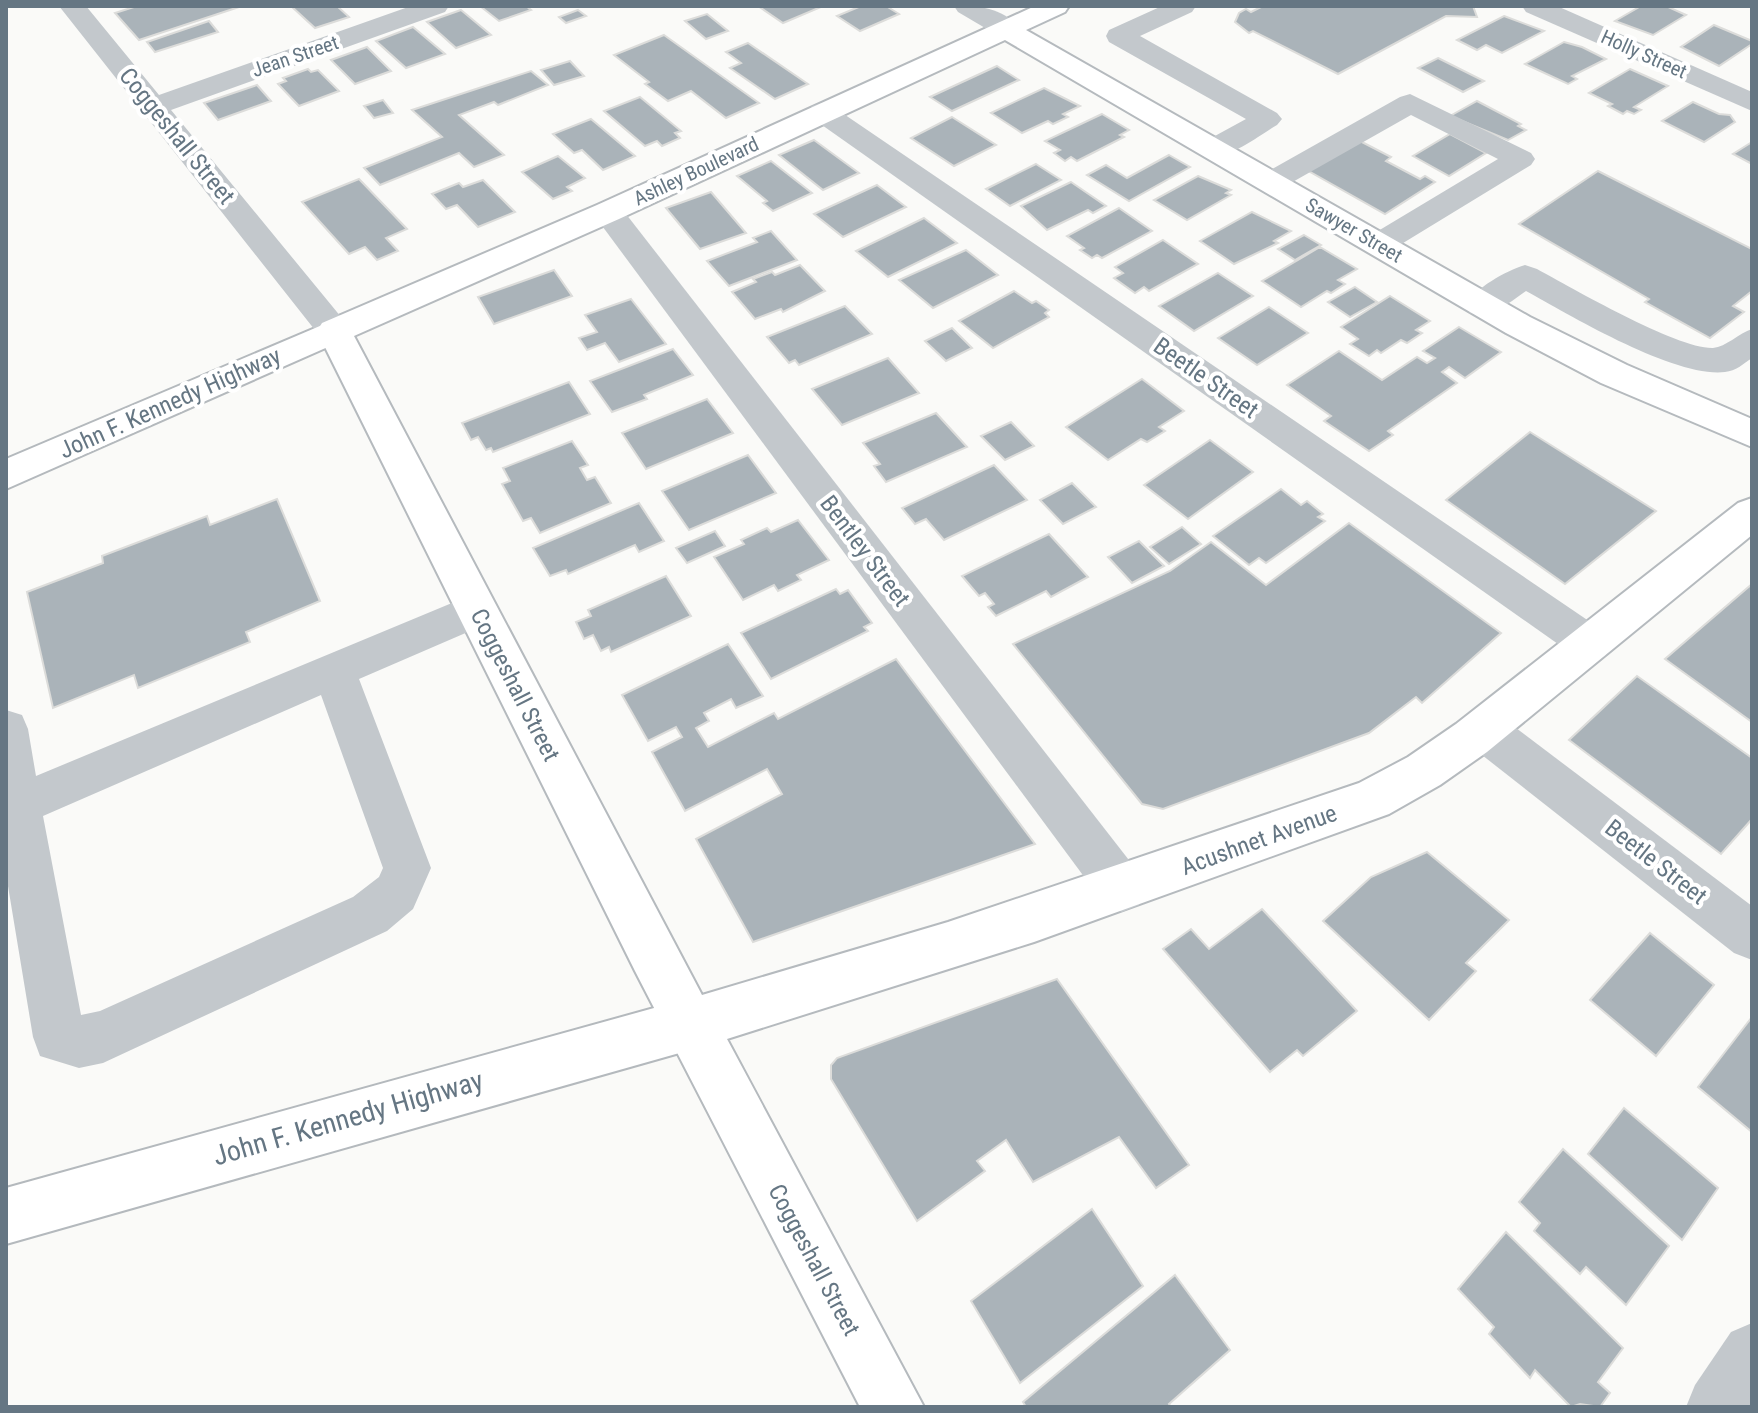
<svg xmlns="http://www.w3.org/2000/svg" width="1758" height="1413" font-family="'Roboto Condensed',sans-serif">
  <rect width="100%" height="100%" fill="#fafaf8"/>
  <g fill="#aab3b9" stroke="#dcdcda" stroke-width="2">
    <polygon points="137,6 242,6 139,40 115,13"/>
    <polygon points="291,6 337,6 349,17 315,28"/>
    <polygon points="480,6 526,6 531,10 499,21"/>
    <polygon points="758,6 819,6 821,7 783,23"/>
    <polygon points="861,6 886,6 899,14 860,31 837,16"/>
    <polygon points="1263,6 1473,6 1477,17 1446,16 1338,74 1253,31 1249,33 1235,22 1239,13 1246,9 1251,12"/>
    <polygon points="1641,6 1671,6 1668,7 1686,15 1653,35 1615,21"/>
    <polygon points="461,10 491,35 456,48 427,22"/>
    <polygon points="578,10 586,16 566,23 559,17"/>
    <polygon points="707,14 728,31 706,39 685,21"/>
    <polygon points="1504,16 1544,31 1502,53 1486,45 1477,50 1457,40"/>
    <polygon points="209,21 218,32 155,52 147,42"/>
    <polygon points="1714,25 1752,41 1752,44 1719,66 1681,47"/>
    <polygon points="413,27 445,54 406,68 376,41"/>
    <polygon points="664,35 759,103 726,118 691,91 668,101 645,84 649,82 614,55"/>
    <polygon points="1564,42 1582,47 1606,59 1572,76 1577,79 1568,84 1525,64"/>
    <polygon points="748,43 808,84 775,99 730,68 741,63 726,52"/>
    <polygon points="367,47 391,71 355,84 331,60"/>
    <polygon points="1438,58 1484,81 1463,92 1418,68"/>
    <polygon points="570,61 584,76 554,85 541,70"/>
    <polygon points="997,66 1019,80 952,111 930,97"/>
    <polygon points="308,69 311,72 318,70 339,91 299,106 278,84 286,81 283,78"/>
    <polygon points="1630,69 1668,86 1634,107 1641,110 1634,114 1627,111 1623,114 1608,106 1612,104 1589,93"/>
    <polygon points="531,71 548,85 498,105 494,102 459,115 504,155 474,167 459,153 380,185 364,168 442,137 412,110"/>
    <polygon points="257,85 271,101 218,120 204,103"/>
    <polygon points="1044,88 1080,106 1063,114 1068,117 1053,124 1048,121 1022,133 991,113"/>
    <polygon points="640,97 681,131 675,133 680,138 662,146 657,141 645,146 604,111"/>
    <polygon points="383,100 393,113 374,118 364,106"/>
    <polygon points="1477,101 1521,124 1518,126 1526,130 1508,140 1450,116"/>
    <polygon points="1693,102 1719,114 1730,115 1735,122 1704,142 1662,121"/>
    <polygon points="1102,114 1129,130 1120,135 1124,137 1077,161 1071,157 1065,161 1054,153 1060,150 1045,141"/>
    <polygon points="952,117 996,145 954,166 911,138"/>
    <polygon points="591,119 635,156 603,170 582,150 574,153 553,134"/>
    <polygon points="1450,134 1486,153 1449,176 1413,156"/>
    <polygon points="814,140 859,173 823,190 779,155"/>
    <polygon points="1360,141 1391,157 1386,161 1420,179 1425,176 1435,182 1385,214 1305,169"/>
    <polygon points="1752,142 1752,164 1733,154"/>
    <polygon points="1169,155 1190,167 1129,201 1087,175 1106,165 1127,178"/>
    <polygon points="558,156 585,178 567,187 572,191 553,199 522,172"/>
    <polygon points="771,161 812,193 773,211 763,203 767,201 737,176"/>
    <polygon points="1036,164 1061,180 1010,206 986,189"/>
    <polygon points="1598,171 1752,249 1752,291 1733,306 1744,312 1710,338 1645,302 1649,299 1519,224"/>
    <polygon points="1198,176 1231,190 1226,193 1231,195 1187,220 1154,200"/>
    <polygon points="359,179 407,229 386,238 398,251 377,260 365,247 349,254 302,202"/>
    <polygon points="483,180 515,212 478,227 457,205 446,209 432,194 459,183 463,187"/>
    <polygon points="1071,182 1106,206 1093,213 1088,210 1047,230 1021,206"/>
    <polygon points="877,185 906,207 843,237 814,214"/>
    <polygon points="711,192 746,233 700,249 666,208"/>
    <polygon points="1119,208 1152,231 1102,258 1097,255 1092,258 1080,250 1084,248 1067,236"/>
    <polygon points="1252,212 1291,231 1274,241 1278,243 1234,264 1200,241"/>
    <polygon points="924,218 957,243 888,277 856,251"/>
    <polygon points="771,231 797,260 729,286 707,261 757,242 753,238"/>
    <polygon points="1304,235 1321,245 1295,260 1278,249"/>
    <polygon points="1163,240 1198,264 1149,291 1144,287 1135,293 1114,278 1123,273 1115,267"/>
    <polygon points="1320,247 1357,269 1338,280 1345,284 1331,293 1327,291 1301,307 1262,281"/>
    <polygon points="966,250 998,275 933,308 899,280"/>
    <polygon points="800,265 825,291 783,312 781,309 755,319 732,292 756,282 753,279 772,272 775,275"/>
    <polygon points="554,270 572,296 494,324 478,297"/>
    <polygon points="1218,273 1253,296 1194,331 1159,306"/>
    <polygon points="1355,287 1377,302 1350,317 1328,302"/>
    <polygon points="1014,291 1032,303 1036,301 1049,310 1045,313 1049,317 993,348 959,321"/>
    <polygon points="1390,296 1430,321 1416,330 1422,333 1407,343 1401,340 1381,353 1377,350 1369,356 1350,344 1358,339 1341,327"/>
    <polygon points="631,299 666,344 619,362 605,343 587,350 579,338 597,332 585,315"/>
    <polygon points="845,306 872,334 799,365 795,360 789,363 767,337"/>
    <polygon points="1269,307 1308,333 1257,365 1218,338"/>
    <polygon points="1459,327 1501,352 1465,378 1449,367 1442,372 1457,383 1388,431 1393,435 1369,451 1324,421 1331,416 1287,385 1339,351 1382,380 1417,357 1427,363 1435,358 1423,351"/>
    <polygon points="952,328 972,348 946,361 925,341"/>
    <polygon points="673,349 693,375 644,395 647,399 612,412 590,381"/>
    <polygon points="888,358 919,393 842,425 812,389"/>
    <polygon points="1142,379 1184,411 1159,427 1165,431 1147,442 1141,439 1108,460 1066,427"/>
    <polygon points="569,382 590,414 493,452 491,448 486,450 478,437 471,440 462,423"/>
    <polygon points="707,399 733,433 646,469 622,433"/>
    <polygon points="936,413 967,447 886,482 874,466 880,464 863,443"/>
    <polygon points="1011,422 1034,446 1005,460 981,436"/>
    <polygon points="1530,432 1656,511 1565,584 1446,500"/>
    <polygon points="1210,440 1253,472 1188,519 1144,485"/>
    <polygon points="572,441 588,465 580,468 587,480 595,477 611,503 540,533 531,518 523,521 502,484 510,481 503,468"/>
    <polygon points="748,455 776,493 689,530 662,491"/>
    <polygon points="994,465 1027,500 944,540 926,519 915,524 902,508"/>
    <polygon points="1072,483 1096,507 1063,524 1040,500"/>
    <polygon points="1281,489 1301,505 1307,501 1323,514 1318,517 1325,521 1266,563 1259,558 1249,565 1213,536"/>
    <polygon points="277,499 320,601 246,632 250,642 138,688 134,675 53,708 27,592 103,563 102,556 207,516 210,525"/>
    <polygon points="639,503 664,541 639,552 635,545 568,574 566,570 550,576 533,548"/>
    <polygon points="798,520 829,560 797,575 801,580 778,591 774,585 743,600 714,557 744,544 741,540 767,528 771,532"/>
    <polygon points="1349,523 1501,633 1422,703 1416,697 1369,733 1163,809 1142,804 1013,644 1170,571 1211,542 1266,585"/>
    <polygon points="1182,527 1201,544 1169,564 1150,547"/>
    <polygon points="715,531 725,546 687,563 676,548"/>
    <polygon points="1049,534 1088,577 1051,597 1046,591 996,616 988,607 994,604 985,593 979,596 962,576"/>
    <polygon points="1139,541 1164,566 1132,583 1108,557"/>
    <polygon points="666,576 691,616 611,652 609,647 601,651 593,635 584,639 576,622 591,616 588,610"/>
    <polygon points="1752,584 1752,722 1665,659"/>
    <polygon points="836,589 840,594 848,590 872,623 864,627 868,631 771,679 741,633"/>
    <polygon points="728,644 763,696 736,708 731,699 704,713 709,721 696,728 708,747 774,713 778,719 896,659 1035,844 753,942 696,839 782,794 767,769 685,811 652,752 682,737 676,727 648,741 622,695"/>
    <polygon points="1637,676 1752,758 1752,819 1721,854 1569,740"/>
    <polygon points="1427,852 1509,920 1466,963 1476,971 1429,1020 1323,921 1371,877"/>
    <polygon points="1262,909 1357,1011 1303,1056 1297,1050 1270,1072 1163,949 1191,929 1209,949"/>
    <polygon points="1650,933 1714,985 1656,1056 1590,1000"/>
    <polygon points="1057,979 1189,1165 1156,1188 1119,1137 1033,1182 1006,1140 977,1161 985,1171 917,1221 831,1079 831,1065 837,1058"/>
    <polygon points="1752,1017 1752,1132 1698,1087"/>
    <polygon points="1624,1108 1718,1188 1682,1240 1588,1154"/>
    <polygon points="1563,1149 1669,1246 1626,1305 1586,1267 1580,1274 1534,1231 1540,1223 1519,1202"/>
    <polygon points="1092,1209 1143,1286 1020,1383 971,1301"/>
    <polygon points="1506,1232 1623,1348 1598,1382 1610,1393 1600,1407 1580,1404 1571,1407 1535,1370 1530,1378 1489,1334 1494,1327 1458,1289"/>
    <polygon points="1175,1275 1230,1350 1169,1404 1171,1407 1026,1407 1023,1402"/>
  </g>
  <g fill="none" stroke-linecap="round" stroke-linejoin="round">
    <g stroke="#b5babe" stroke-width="4">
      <polygon id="major" points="1035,6 1069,6 1065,12 1026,30 1530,317 1627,365 1752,419 1752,447 1601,383 1506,333 1005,40 619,219 354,336 702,995 948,922 1359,783 1408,757 1456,724 1738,503 1752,498 1752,535 1487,752 1440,785 1389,814 1034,942 727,1039 924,1407 860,1407 635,971 317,331 322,323 597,205"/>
    </g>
    <g stroke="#b4b9bd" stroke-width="4">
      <g id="highway">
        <polygon points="334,320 346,323 351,331 346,339 6,489 6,459"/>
        <polygon points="690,998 708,1006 716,1024 708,1042 690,1050 6,1244 6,1188"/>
      </g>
    </g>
    <g fill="#c3c8cc" fill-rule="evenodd">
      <polygon points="59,6 86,6 159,95 411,6 449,6 445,12 171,110 346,323 351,331 346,339 334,342 322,339"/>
      <path d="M954,6C978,6 1004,7 1019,29L1015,35H997L958,12Z"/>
      <path d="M1162,6H1196L1192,12L1140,36L1277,113L1282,119L1277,125C1256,137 1228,162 1202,155L1198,149L1202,143L1246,119L1109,42L1106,36L1109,30Z"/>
      <polygon points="1522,6 1557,6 1752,92 1752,111 1526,12"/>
      <polygon points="1410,94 1531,153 1535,159 1531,165 1390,251 1379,254 1368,251 1363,244 1368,237 1498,159 1411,115 1282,188 1271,191 1260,188 1256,182 1260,176 1400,97"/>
      <polygon points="822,103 832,106 1605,632 1611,644 1605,656 1590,661 1575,656 812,118 808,112 812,106"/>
      <polygon points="608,202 619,205 1139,873 1146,889 1139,905 1122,912 1105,905 597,219 592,212 597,205"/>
      <path d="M1525,265L1537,269C1572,288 1677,349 1713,348C1726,347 1739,333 1752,329V358C1743,364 1736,371 1725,372C1675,378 1571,316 1526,291C1508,303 1493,319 1470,313L1465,305C1476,288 1505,271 1525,265Z"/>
      <path d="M476,593L491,598L497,610L491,622L359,679L431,868L413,909L387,931L103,1063L79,1068L40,1056L33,1037L6,874V710L22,715L28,729L36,776ZM321,695L383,868L379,877L353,897L100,1011L81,1015L43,816Z"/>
      <polygon points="1484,711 1500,716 1752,906 1752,960 1734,953 1468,744 1462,730 1468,716"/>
      <polygon points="1752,1323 1752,1407 1686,1407 1695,1385 1731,1332"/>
    </g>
    <use href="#major" fill="#fff" fill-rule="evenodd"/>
    <use href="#highway" fill="#fff" fill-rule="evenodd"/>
  </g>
  <g text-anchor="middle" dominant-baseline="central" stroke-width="8" stroke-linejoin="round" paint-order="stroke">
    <g font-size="20" fill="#657683" stroke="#fff">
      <text transform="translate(1644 54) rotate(24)">Holly Street</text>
      <text transform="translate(295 56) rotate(-19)">Jean Street</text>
      <text transform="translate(696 171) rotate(-25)">Ashley Boulevard</text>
      <text transform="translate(1354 230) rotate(30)">Sawyer Street</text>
    </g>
    <g font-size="24" fill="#657683" stroke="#fff">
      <text transform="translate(177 136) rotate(51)">Coggeshall Street</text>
      <text transform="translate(1206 378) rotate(35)">Beetle Street</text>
      <text transform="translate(170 403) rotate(-24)">John F. Kennedy Highway</text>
      <text transform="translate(865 551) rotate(53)">Bentley Street</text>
      <text transform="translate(515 685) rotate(63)">Coggeshall Street</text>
      <text transform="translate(1259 840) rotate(-20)">Acushnet Avenue</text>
      <text transform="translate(1656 862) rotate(38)">Beetle Street</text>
      <text transform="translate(814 1260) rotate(62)">Coggeshall Street</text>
    </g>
    <g font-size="28" fill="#657683" stroke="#fff">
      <text transform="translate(348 1118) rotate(-16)">John F. Kennedy Highway</text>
    </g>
  </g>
  <rect width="1758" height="1413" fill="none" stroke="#657683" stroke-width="16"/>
</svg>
